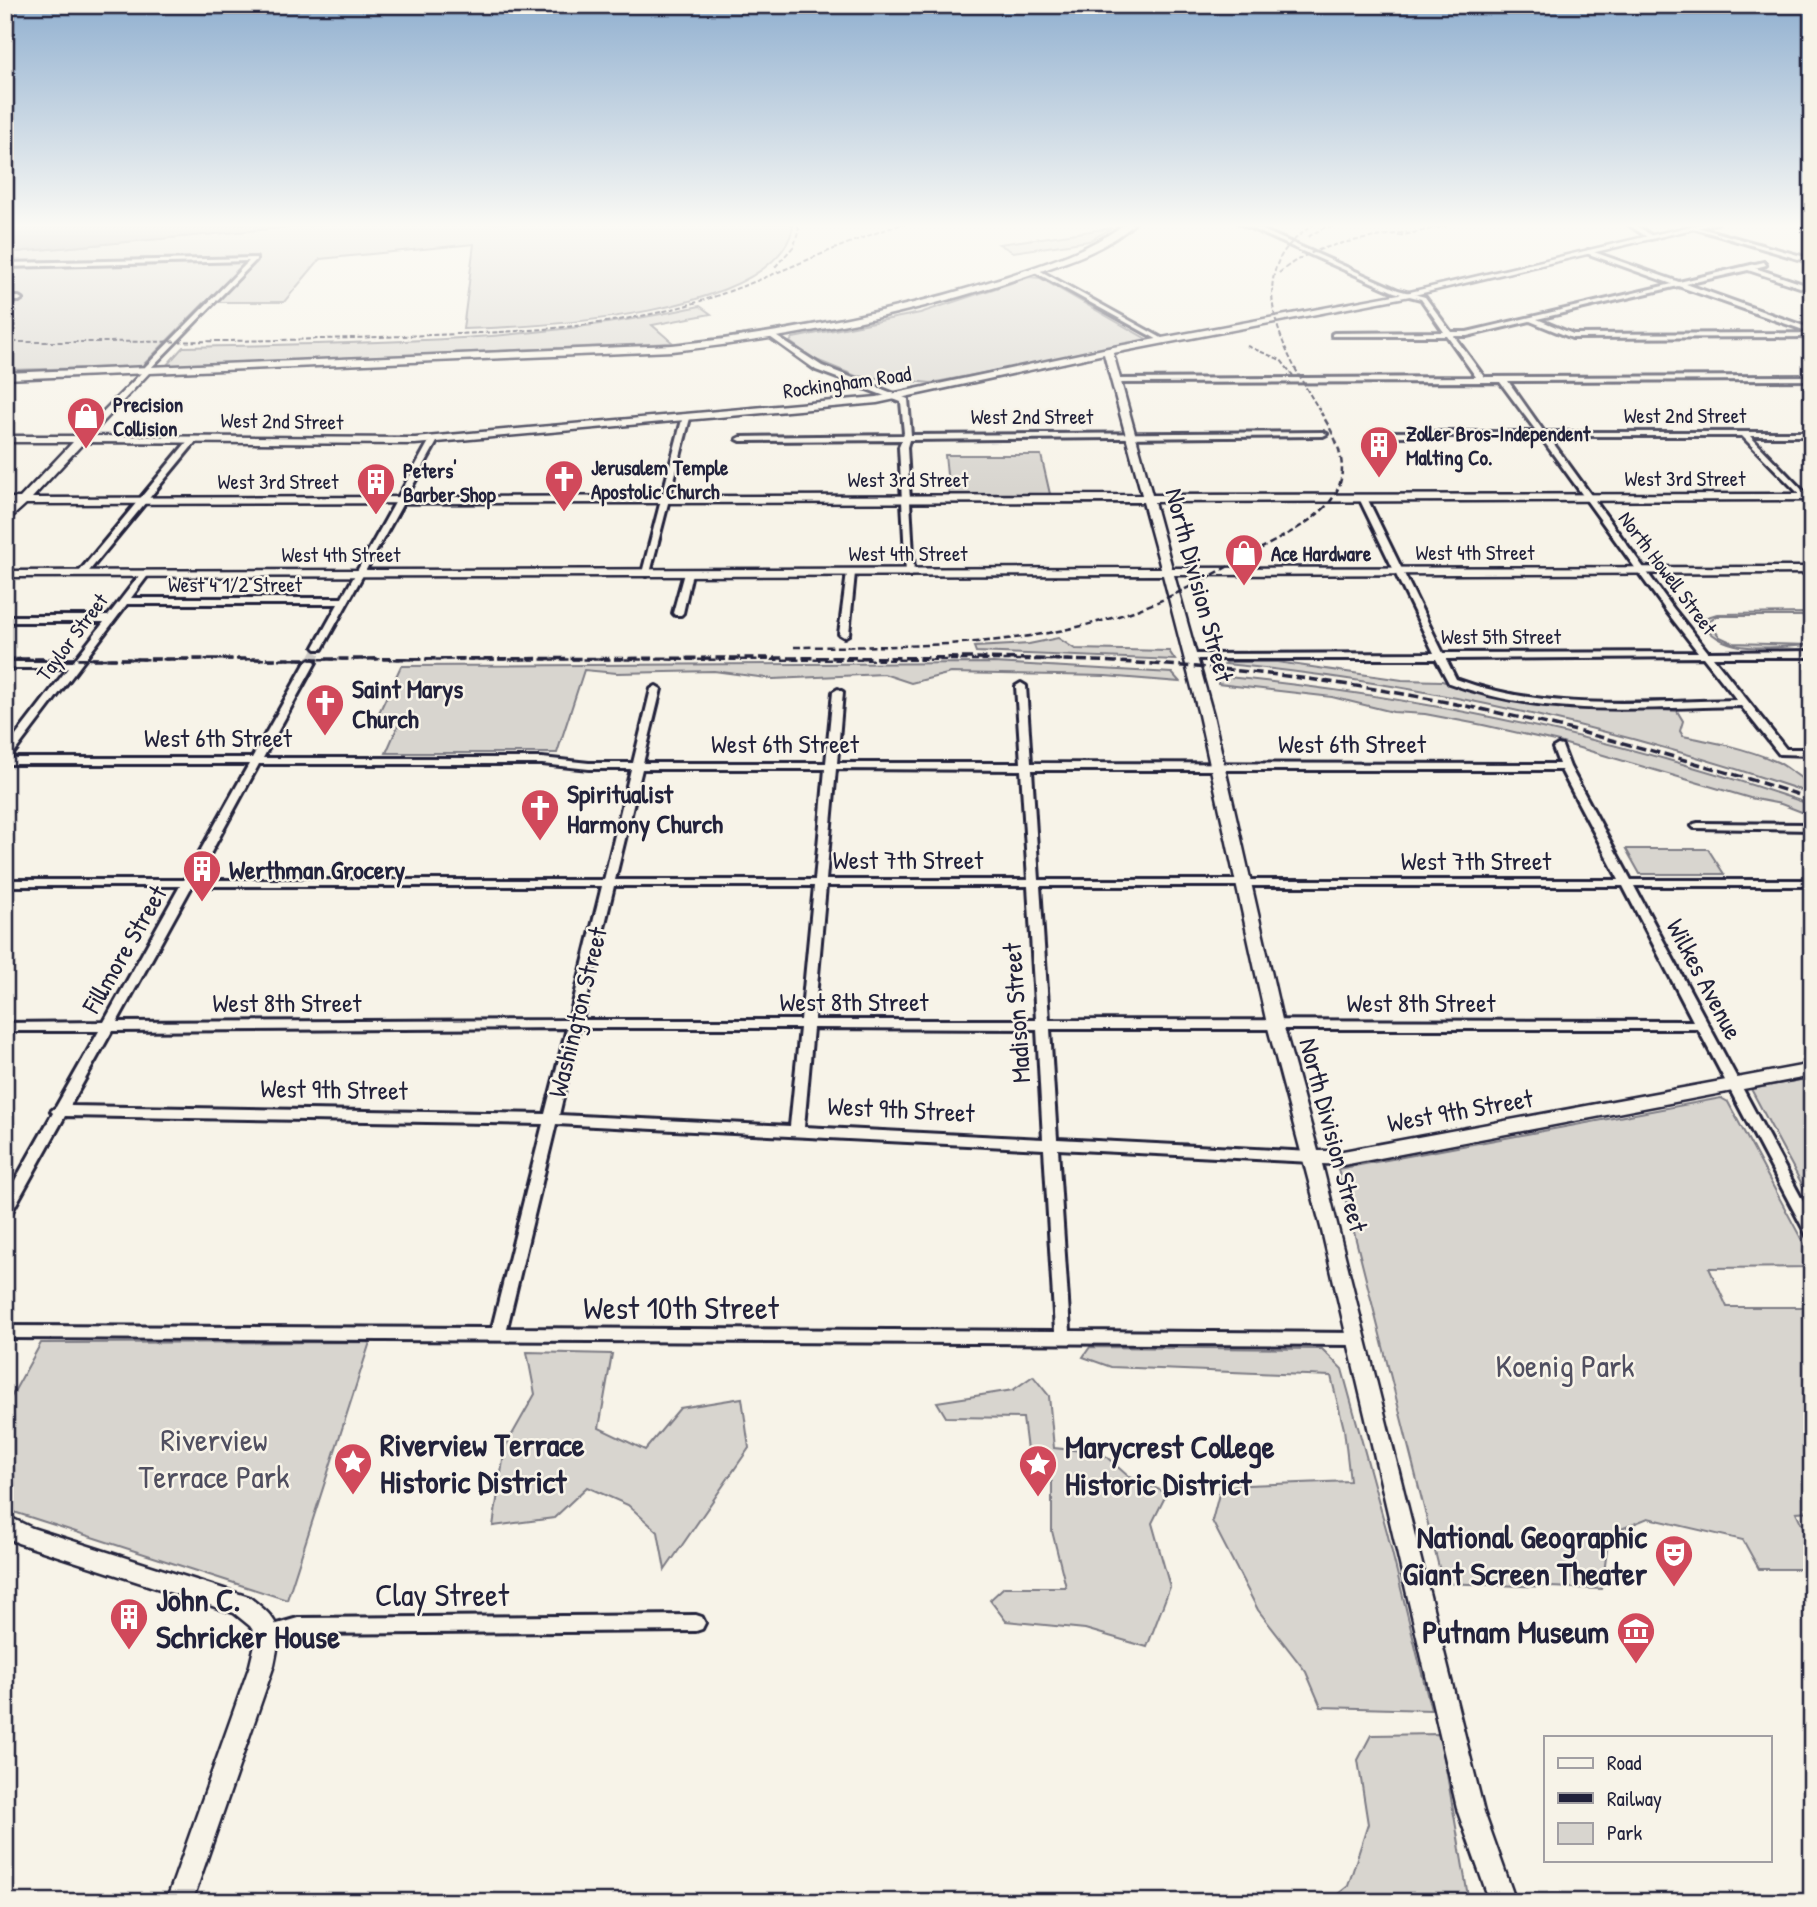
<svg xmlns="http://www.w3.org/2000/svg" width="1817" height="1907" font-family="'Patrick Hand',sans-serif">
  <rect width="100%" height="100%" fill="#f7f3e8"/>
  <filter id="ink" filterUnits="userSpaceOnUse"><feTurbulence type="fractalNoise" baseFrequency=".0143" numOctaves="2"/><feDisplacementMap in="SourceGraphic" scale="14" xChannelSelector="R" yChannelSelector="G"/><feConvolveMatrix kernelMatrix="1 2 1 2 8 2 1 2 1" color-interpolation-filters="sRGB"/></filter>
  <g filter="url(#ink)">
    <g fill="#d8d5cf" stroke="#7d7c85" stroke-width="2">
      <path d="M336,223H791L793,227C775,316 536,327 463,329L474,244L320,259L284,302H205L141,367L5,370V253Z"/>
      <polygon points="1112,228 1089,241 1013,252 999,244"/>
      <polygon points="1030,277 1040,278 1150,341 931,383 856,376 814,359 790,342 793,338 920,313"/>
      <path d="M700,306L711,314L652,325L673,343L166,366L183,347C356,343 530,344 700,306Z"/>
      <polygon points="945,455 1041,455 1050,494 949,494"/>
      <path d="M1812,613L1804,616H1716L1708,622L1720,637L1733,643L1812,645C1777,646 1723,658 1702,622L1704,618L1717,614Z"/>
      <polygon points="1058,638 1075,649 1169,651 1175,660 976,652 974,647 1029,644"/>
      <path d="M1227,662H1277L1402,680L1442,681L1493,697L1537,704L1677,711L1683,721L1680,731L1683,736C1714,742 1745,748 1775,761C1788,766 1797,778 1812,784V794C1627,730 1419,682 1225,664Z"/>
      <polygon points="993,663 1172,673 1180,682 1105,676 951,673 911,683 884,674 773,679 714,671 617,673 584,670 557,753 386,753 400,721 375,721 401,666"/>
      <path d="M1218,676C1420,696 1619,738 1812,805V816L1781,804L1750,798L1559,742L1483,725L1425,714L1393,712L1332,697L1218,684Z"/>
      <polygon points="1626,849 1708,849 1724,874 1640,874"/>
      <polygon points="1812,1078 1812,1203 1751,1089"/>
      <polygon points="1721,1098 1728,1102 1812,1259 1812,1267 1709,1268 1727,1307 1812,1307 1812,1511 1796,1512 1812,1546 1812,1569 1759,1569 1743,1540 1648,1518 1609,1534 1602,1589 1443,1583 1338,1169"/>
      <polygon points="370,1342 287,1600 14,1512 5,1504 5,1408 41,1343"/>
      <polygon points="1090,1347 1322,1349 1342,1369 1387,1532 1431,1710 1321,1707 1306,1672 1258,1610 1212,1521 1221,1486 1350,1481 1344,1429 1331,1376 1111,1367 1083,1357"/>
      <polygon points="527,1352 612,1354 599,1428 645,1450 680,1408 742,1398 749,1448 665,1570 658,1532 628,1505 587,1487 554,1518 493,1526 505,1447 535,1394"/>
      <polygon points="1033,1376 1049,1396 1054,1448 1102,1453 1129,1477 1167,1493 1152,1523 1170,1587 1147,1647 1085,1629 1006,1621 990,1600 1004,1587 1066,1587 1052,1531 1052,1482 1030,1474 1023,1418 946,1417 937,1402 1013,1390"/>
      <polygon points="1440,1734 1469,1902 1328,1902 1348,1886 1368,1824 1358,1760 1371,1735"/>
    </g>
    <polygon fill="#aeabad" stroke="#76747f" stroke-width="2" points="5,223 336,223 5,253"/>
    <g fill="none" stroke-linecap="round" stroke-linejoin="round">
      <polyline stroke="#ccc9c5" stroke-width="9" stroke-dasharray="9 4.5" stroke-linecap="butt" points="312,660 319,647"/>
      <polyline stroke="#ccc9c5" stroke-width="11" stroke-dasharray="11 5" stroke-linecap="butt" points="311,662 313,658"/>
      <g stroke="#22223b" stroke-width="6">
        <g id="street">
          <path d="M1239,223H1247L1398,290L1425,297L1451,332H1467L1672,284L1586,253L1588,250L1679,282L1764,262L1766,265L1755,268L1812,287V291L1748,270L1686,284L1812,329V337L1572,338L1530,321L1467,336H1454L1484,377L1812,376V380L1508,381L1544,432H1812V436H1750L1812,500V507L1742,436H1548L1673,608L1708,652L1812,651V657H1713L1786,749H1812V755L1779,754L1741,706C1642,708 1544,718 1449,683L1436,659H1188L1186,657L1191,654L1434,653L1359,498L1363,496L1367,498L1443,653L1698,652L1667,612L1540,436H1390L1386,434L1390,432H1537L1500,382L1115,383L1114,381L1118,379L1476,377L1447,336H1332V334L1334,333L1444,332L1421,299L1394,292ZM1678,286L1812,333L1573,334L1537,319ZM1703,657L1737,700C1642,702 1546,712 1456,679L1446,659Z"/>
          <polygon points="1626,223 1633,223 1655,238 1650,239"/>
          <polygon points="1802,223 1812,223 1812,227 1803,224"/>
          <polygon points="1693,226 1812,259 1812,263 1693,228"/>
          <polygon points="256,258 256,260 146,373 143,373 143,369 249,261 5,267 5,263"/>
          <polygon points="1033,269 1037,269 1167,341 1162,342 1033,271"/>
          <polygon points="5,297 19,297 22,299 19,301 5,301"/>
          <polygon points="770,335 774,335 822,366 908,399 911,435 1323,432 1327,434 1323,436 909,440 907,447 914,573 910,576 906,573 899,447 902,440 741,441 737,439 741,437 903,435 904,433 901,402 816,370 770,337"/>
          <polygon points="683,416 690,418 650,573 646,576 642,573"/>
          <polygon points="191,437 198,439 85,576 79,576 79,572"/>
          <path d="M431,438L438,440L322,649H316L314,647L338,604H127L10,758H252L306,662L311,659L316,662L263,758H542L589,763H633L651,689L656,686L661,689L643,763H826L833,692L838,689L843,692L837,763H1021L1016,686L1021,683L1026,686L1031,763L1559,764L1553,748L1558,745L1562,746L1570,767L1631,880H1812V886H1634L1812,1218V1237L1807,1236L1805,1232L1698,1029H1050L1057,1139L1312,1152L1317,1153L1319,1157L1317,1161L1312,1162L1058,1149L1070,1331L1357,1333L1363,1335L1365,1339L1363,1343L1357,1345L5,1338V1326L492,1328L543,1124L65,1116L10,1215L5,1216V1198L53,1113L51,1111L56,1107L99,1031H5V1023L104,1022L180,886H5V880H184L249,764H5V750L68,668H5V662H73L104,622H5V616H108L142,572L145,571L149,574L131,598H342ZM259,764H542L589,769H631L604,880H196ZM642,769H825L815,880H615ZM836,769L1021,770L1028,880H826ZM1032,770H1561L1619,880H1039ZM192,886H602L569,1020L117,1022ZM614,886H814L801,1020H582ZM826,886H1028L1036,1020H814ZM1040,886H1623L1693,1021L1049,1020ZM567,1028L545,1114L70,1106L112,1031ZM579,1028H800L790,1126L559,1115ZM813,1028L1037,1029L1043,1139L804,1127ZM556,1124L1044,1149L1055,1331L507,1328Z"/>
          <polygon points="688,570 692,573 683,613 681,615 675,615 673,613 684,573"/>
          <polygon points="851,570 855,573 849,634 844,637 839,634 847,573"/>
          <polygon points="1698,823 1812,824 1812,830 1694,828 1692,826 1694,824"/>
          <polygon points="696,1615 702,1617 705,1623 702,1629 696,1631 298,1634 269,1643 263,1640 260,1634 263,1628 298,1618"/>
        </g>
      </g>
      <g stroke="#22223b" stroke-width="5">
        <g id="secondary">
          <path d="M1704,223H1718L1410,296L1113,353L1152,495L1812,494V500L1154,502L1172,568L1812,567V573L1174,575L1213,715L1283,1024L1318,1151H1343L1812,1064V1076L1343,1165L1322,1164L1484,1812L1516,1902H1490L1458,1812L1322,1231L1267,1024L1199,715L1163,575L5,577V571L1161,568L1143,502L26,504L5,523V513L14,504H5V498H20L73,442H5V436H79L146,368L151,371L149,373L90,436L415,438L877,397L1108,348L1410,292ZM1104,354L1142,495L32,498L84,442L415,444L877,403Z"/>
          <path d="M5,1515L32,1528L249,1597C281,1622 282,1627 274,1665L192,1902H166L250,1665L257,1636L250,1626L234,1613L18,1543L5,1536Z"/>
        </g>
      </g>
      <g stroke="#22223b" stroke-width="5">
        <path id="primary" d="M1126,223H1135C1106,251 1063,263 1026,276C910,315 793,338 672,351L5,379V373L672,345C786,333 896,312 1005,277C1047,263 1090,250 1126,223Z"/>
      </g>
      <use href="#street" fill="#f7f3e8" fill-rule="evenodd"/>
      <use href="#secondary" fill="#f7f3e8" fill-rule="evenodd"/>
      <use href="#primary" fill="#f7f3e8" fill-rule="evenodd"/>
      <g stroke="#22223b" stroke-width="2" stroke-dasharray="5 2.5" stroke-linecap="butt">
        <path d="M1315,223C1301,234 1285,245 1278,262C1257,311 1297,374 1322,414"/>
        <polyline points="1398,236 1446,226"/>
        <polyline points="1308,237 1323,228 1347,223"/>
        <polyline points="775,267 794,246 799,228 796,223"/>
        <path d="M1279,273C1314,242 1363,240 1407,232"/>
        <path d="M5,342C138,342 270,342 403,336C486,333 570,331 651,314C740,296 820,249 906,223"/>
        <polyline points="1247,346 1281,360 1294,377"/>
      </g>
      <g stroke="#22223b" stroke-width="2.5" stroke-dasharray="7 3.5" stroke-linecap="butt">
        <path d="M794,647C910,646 1029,649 1139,609C1181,594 1219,571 1258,550C1324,515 1371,491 1321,413"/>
        <polyline points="5,659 1070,660"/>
      </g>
      <path stroke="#22223b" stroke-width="3.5" stroke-dasharray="10 4.5" stroke-linecap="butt" d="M5,659C249,659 494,659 738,658C933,658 1129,653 1323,681C1490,705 1652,747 1812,799"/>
    </g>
  </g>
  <linearGradient id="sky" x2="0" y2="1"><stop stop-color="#91b0d0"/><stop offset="0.46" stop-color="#fbfaf5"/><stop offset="1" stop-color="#fbfaf5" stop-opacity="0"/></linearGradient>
  <rect width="1817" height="490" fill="url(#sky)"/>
  <defs>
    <g id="shop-pin" transform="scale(2.0125)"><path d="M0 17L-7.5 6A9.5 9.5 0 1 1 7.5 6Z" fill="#d1495b" stroke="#f7f3e8"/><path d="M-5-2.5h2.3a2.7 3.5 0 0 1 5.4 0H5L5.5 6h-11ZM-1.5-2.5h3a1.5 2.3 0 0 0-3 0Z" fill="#fff"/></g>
    <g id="building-pin" transform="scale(2.0125)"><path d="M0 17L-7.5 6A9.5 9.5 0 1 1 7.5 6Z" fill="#d1495b" stroke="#f7f3e8"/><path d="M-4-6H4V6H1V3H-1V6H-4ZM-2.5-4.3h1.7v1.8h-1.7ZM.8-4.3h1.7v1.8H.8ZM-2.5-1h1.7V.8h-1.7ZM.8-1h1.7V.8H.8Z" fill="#fff"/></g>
    <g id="church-pin" transform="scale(2.0125)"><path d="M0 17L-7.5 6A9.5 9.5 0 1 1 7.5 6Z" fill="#d1495b" stroke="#f7f3e8"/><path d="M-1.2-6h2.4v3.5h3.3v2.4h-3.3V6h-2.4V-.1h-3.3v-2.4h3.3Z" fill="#fff"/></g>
    <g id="sight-pin" transform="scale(2.0125)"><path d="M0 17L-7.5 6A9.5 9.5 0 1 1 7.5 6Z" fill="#d1495b" stroke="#f7f3e8"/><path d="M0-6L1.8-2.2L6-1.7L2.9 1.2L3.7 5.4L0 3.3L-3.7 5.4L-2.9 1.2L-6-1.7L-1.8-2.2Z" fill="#fff"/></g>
    <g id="theatre-pin" transform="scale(2.0125)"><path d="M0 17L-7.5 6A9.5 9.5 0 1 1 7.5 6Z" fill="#d1495b" stroke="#f7f3e8"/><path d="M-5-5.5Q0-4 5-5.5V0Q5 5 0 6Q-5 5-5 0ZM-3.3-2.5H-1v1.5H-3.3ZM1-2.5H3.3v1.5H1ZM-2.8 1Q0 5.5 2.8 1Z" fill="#fff"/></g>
    <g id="museum-pin" transform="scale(2.0125)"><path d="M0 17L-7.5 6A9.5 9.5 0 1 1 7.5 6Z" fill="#d1495b" stroke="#f7f3e8"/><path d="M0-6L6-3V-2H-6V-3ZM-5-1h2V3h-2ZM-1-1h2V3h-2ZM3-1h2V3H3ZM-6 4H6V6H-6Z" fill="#fff"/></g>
  </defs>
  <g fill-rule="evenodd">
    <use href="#shop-pin" x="86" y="416"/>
    <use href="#building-pin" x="1379" y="445"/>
    <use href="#church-pin" x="564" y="479"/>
    <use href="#building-pin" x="376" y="482"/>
    <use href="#shop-pin" x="1244" y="553"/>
    <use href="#church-pin" x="325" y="703"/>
    <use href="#church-pin" x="540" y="808"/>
    <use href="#building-pin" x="202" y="869"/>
    <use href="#sight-pin" x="353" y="1462"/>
    <use href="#sight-pin" x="1038" y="1464"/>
    <use href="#theatre-pin" x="1674" y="1554"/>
    <use href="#building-pin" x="129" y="1617"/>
    <use href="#museum-pin" x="1636" y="1631"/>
  </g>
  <g text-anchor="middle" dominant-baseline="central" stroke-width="5" stroke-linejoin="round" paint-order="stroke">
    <g font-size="21" fill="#22223b" stroke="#f7f3e8">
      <text transform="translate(847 382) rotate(-8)">Rockingham Road</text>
      <text x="1685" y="415">West 2nd Street</text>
      <text x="1032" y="416">West 2nd Street</text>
      <text transform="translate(282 421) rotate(1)">West 2nd Street</text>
      <text x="1685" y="478">West 3rd Street</text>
      <text x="908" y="479">West 3rd Street</text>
      <text x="278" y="481">West 3rd Street</text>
      <text x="1475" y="552">West 4th Street</text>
      <text x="908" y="553">West 4th Street</text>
      <text x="341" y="554">West 4th Street</text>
      <text transform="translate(1668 573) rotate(53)">North Howell Street</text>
      <text x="235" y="584">West 4 1/2 Street</text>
      <text x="1501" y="636">West 5th Street</text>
      <text transform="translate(72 637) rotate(-53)">Taylor Street</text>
    </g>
    <g font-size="21" font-weight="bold" fill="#22223b" stroke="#f7f3e8" text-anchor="start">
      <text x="113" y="404">Precision<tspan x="113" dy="24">Collision</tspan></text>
      <text x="1406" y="433">Zoller Bros-Independent<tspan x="1406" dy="24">Malting Co.</tspan></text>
      <text x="591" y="467">Jerusalem Temple<tspan x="591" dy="24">Apostolic Church</tspan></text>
      <text x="403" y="470">Peters'<tspan x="403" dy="24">Barber Shop</tspan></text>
      <text x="1271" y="553">Ace Hardware</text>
    </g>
    <g font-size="26" fill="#22223b" stroke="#f7f3e8">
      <text transform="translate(1200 585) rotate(75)">North Division Street</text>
      <text x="218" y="737">West 6th Street</text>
      <text x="785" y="743">West 6th Street</text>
      <text x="1352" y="743">West 6th Street</text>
      <text x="908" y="859">West 7th Street</text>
      <text x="1476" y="860">West 7th Street</text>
      <text transform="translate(124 949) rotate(-60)">Fillmore Street</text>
      <text transform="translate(1705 979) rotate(62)">Wilkes Avenue</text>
      <text x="854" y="1001">West 8th Street</text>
      <text x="287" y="1002">West 8th Street</text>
      <text x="1421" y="1002">West 8th Street</text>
      <text transform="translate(577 1012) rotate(-76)">Washington Street</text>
      <text transform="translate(1016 1013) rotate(-94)">Madison Street</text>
      <text transform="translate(334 1089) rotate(1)">West 9th Street</text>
      <text transform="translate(901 1109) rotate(3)">West 9th Street</text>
      <text transform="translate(1460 1110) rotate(-10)">West 9th Street</text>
      <text transform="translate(1334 1135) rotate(75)">North Division Street</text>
    </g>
    <g font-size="26" font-weight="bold" fill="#22223b" stroke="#f7f3e8" text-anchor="start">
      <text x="352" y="688">Saint Marys<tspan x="352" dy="30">Church</tspan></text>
      <text x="567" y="793">Spiritualist<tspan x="567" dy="30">Harmony Church</tspan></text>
      <text x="229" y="869">Werthman Grocery</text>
    </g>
    <g font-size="32" fill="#22223b" stroke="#f7f3e8">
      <text x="681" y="1307">West 10th Street</text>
      <text x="442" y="1594">Clay Street</text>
    </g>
    <g font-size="32" fill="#504f60" stroke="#f7f3e8">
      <text x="1565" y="1365">Koenig Park</text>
      <text x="214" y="1439">Riverview<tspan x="214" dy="37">Terrace Park</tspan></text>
    </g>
    <g font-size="32" font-weight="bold" fill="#22223b" stroke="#f7f3e8" text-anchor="start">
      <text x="380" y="1444">Riverview Terrace<tspan x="380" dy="37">Historic District</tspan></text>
      <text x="1065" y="1446">Marycrest College<tspan x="1065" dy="37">Historic District</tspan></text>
      <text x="1647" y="1536" text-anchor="end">National Geographic<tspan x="1647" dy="37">Giant Screen Theater</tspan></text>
      <text x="156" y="1599">John C.<tspan x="156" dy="37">Schricker House</tspan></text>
      <text x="1609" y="1631" text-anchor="end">Putnam Museum</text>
    </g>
  </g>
  <rect width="1817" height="1907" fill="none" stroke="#f7f3e8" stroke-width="28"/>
  <rect x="14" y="14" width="1789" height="1879" fill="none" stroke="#22223b" stroke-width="2.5" filter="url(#ink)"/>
  <rect x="1544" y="1736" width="228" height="126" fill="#f7f3e8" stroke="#a29fa3" stroke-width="2"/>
  <rect x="1558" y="1758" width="35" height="10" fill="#f7f3e8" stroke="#a29fa3" stroke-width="2"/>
  <text x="1607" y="1770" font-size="21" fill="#22223b">Road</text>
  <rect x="1558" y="1793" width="35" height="10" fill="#22223b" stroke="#a29fa3" stroke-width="2"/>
  <text x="1607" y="1806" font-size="21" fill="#22223b">Railway</text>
  <rect x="1558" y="1823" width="35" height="21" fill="#d8d5cf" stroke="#a29fa3" stroke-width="2"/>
  <text x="1607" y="1840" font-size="21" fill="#22223b">Park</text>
</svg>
